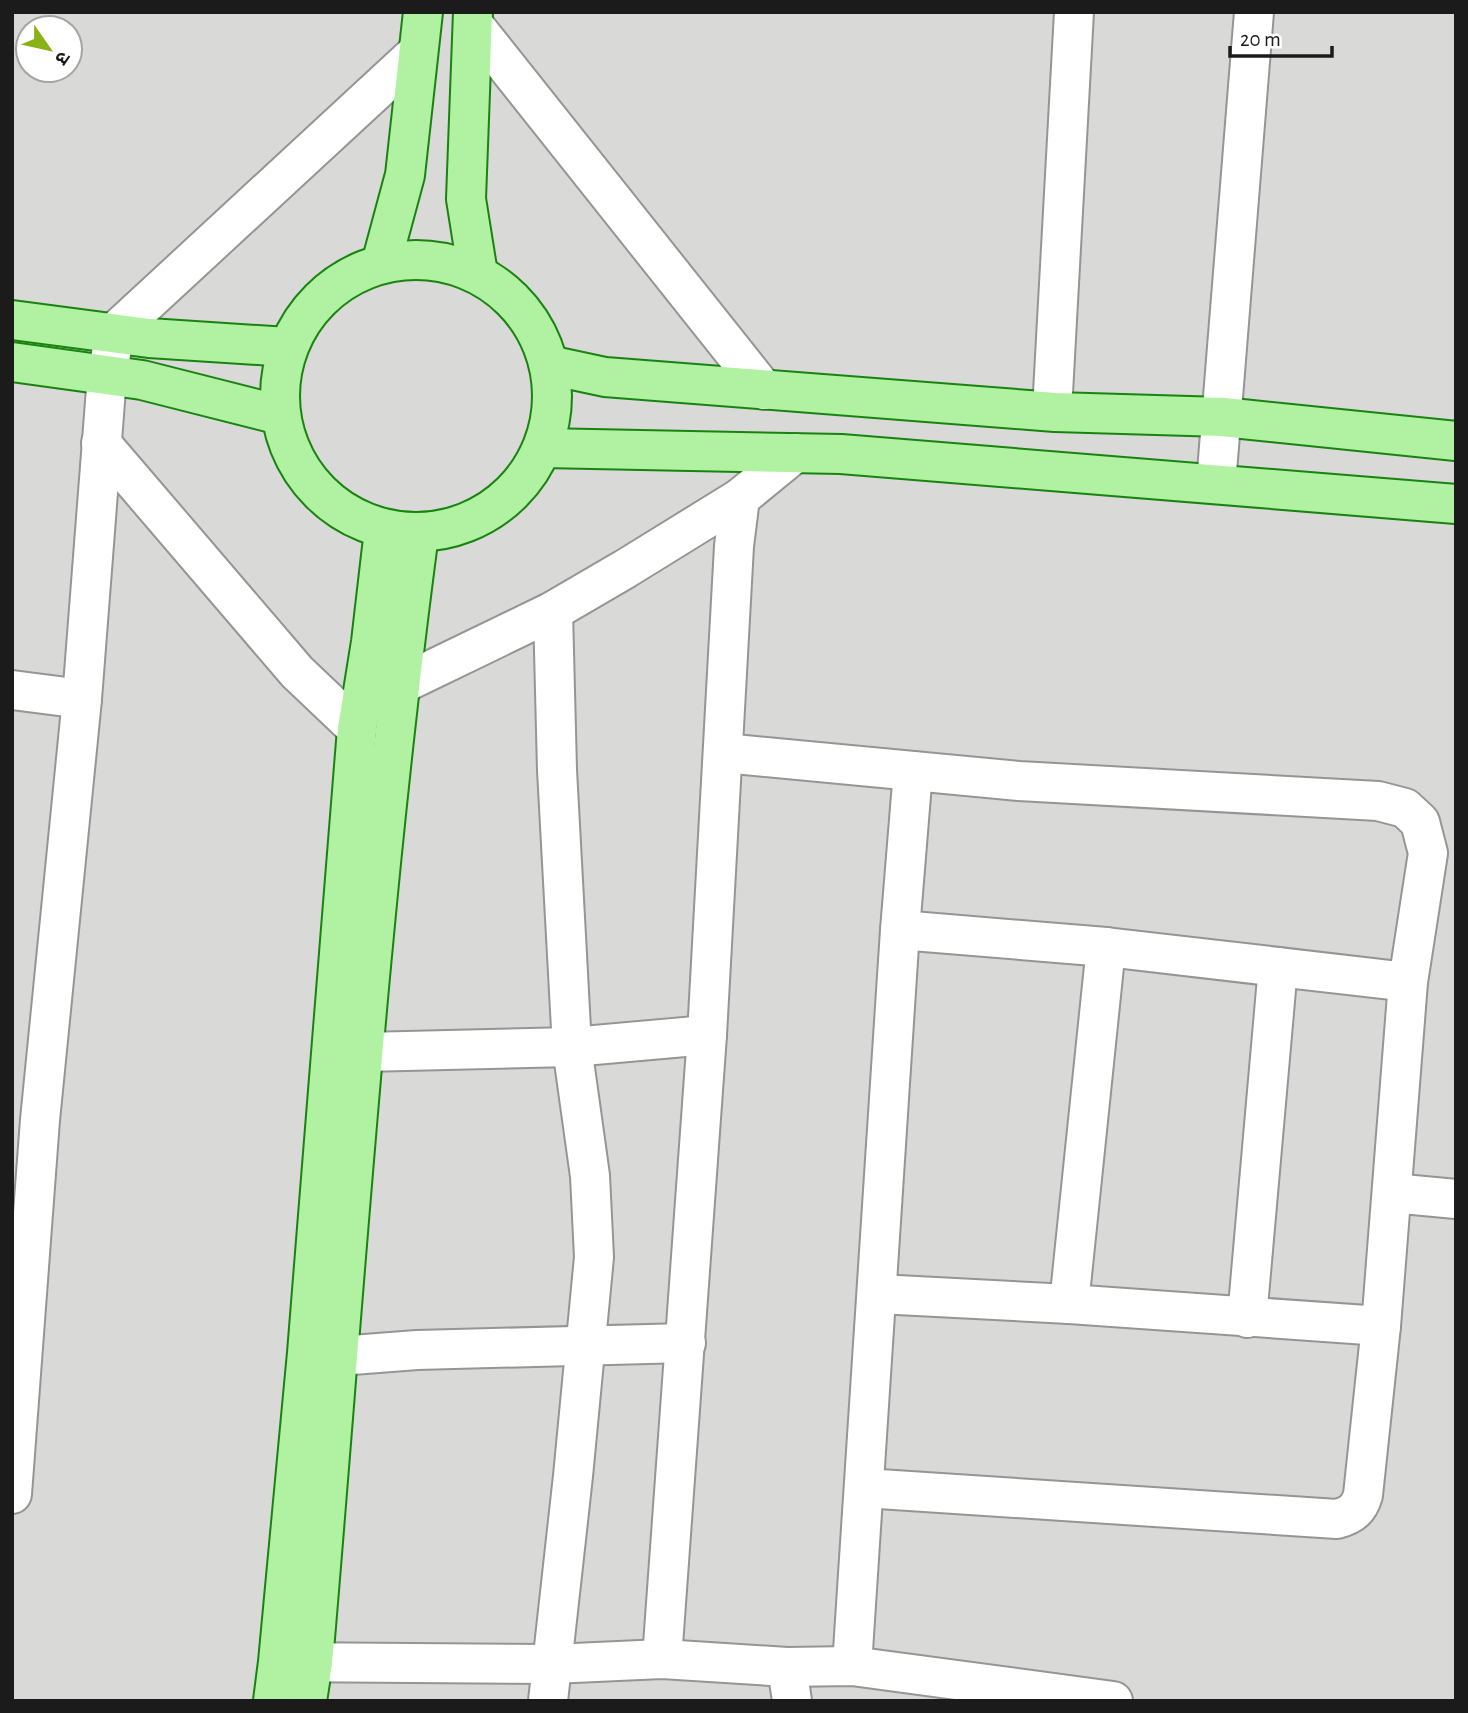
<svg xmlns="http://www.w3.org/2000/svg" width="1468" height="1713" font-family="'Alegreya Sans','Noto Sans Devanagari',sans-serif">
  <rect width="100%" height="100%" fill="#e3ece2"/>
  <path fill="#d9d9d8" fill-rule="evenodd" d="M12,12H1456V1701H12ZM28,28H70V70H28Z"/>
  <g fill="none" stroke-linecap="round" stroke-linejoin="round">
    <g stroke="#959595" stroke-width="42">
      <g id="minor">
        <polyline points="473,24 764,390"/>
        <polyline points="1052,411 1074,12"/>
        <polyline points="101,443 297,672 357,729"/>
        <polyline points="1216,484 1254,12"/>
        <polyline points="400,685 553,611 625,569 740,498 795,453"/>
        <polyline points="12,690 82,699"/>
        <path d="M724,753L1019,781L1378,801L1405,808L1420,822L1428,853L1408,982L1381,1326L1363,1495C1359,1509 1352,1515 1337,1519L864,1488"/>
        <polyline points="900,930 1106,947 1408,982"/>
        <polyline points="364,1052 572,1047 707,1035"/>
        <polyline points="1392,1193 1456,1199"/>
        <polyline points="878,1294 1069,1304 1381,1326"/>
        <polyline points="1069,1304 1106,947"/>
        <polyline points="1247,1318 1278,967"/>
        <polyline points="339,1356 417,1350 686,1343"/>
        <polyline points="12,1494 40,1120 82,699 107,376 115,332 418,52"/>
        <polyline points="662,1659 707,1035 734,546 740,498"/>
        <polyline points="280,1662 552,1664 662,1659 787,1667 852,1666 1113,1701"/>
        <polyline points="852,1666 900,930 913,771"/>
        <polyline points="787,1667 792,1701"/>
        <polyline points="548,1701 573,1476 594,1257 590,1176 572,1047 557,770 553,611"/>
      </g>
    </g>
    <g stroke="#198310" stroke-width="42">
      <g id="major">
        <polyline points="473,12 466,199 478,274"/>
        <circle cx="416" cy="396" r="136"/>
        <polyline points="381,264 405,175 423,12"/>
        <polyline points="12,320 149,338 288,347"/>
        <polyline points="12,362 142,380 280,415"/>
        <polyline points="549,365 605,377 1055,412 1223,417 1456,441"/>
        <polyline points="543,448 841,454 1456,504"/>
        <polyline points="273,1701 278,1662 307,1353 357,729 371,642 384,530"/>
        <path d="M307,1701L313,1662C345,1286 369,908 419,534"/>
      </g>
    </g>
    <use href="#minor" stroke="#fff" stroke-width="38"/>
    <use href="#major" stroke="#b0f1a2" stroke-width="38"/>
  </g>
  <rect width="1468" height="1713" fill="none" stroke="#1b1b1b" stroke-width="28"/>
  <g transform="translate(49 49) rotate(124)"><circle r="33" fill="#ffffff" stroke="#a4a4a4" stroke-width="2"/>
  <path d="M0-5L12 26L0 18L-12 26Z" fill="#8ab115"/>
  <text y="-10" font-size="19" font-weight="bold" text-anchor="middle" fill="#1b1b1b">उ</text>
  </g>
  <path d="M1230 46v10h102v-10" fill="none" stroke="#1b1b1b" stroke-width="3.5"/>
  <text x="1240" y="46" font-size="21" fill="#1b1b1b" stroke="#ffffff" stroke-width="5" paint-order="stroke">20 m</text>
</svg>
